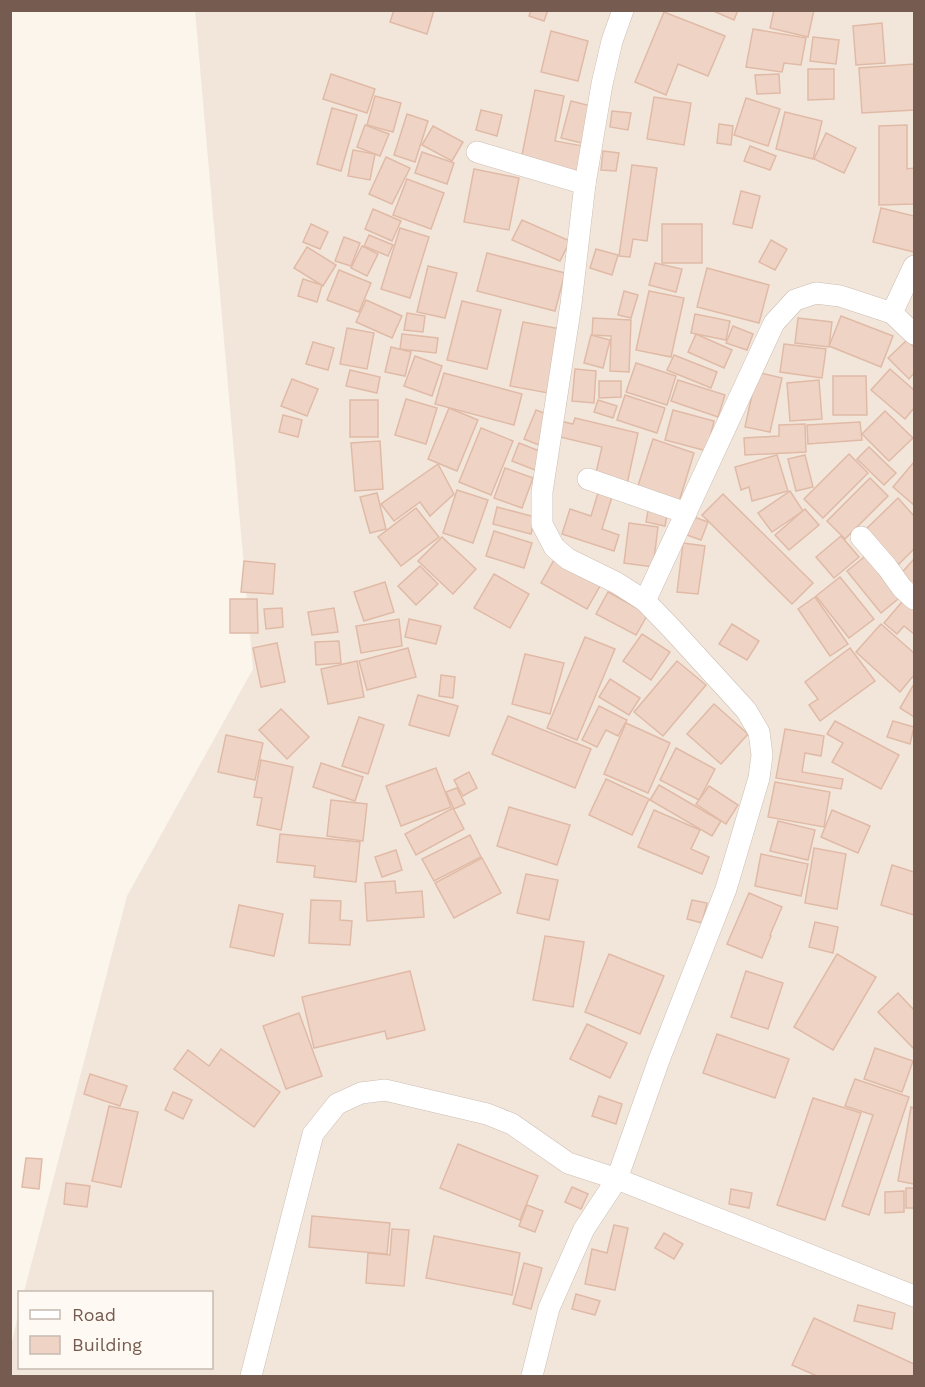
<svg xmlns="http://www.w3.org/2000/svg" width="925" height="1387" font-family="'Work Sans',sans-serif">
  <rect width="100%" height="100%" fill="#fbf5ec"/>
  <polygon fill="#f2e6da" points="195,11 914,11 914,1376 11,1376 11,1346 19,1311 20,1368 212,1368 212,1292 24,1292 127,896 253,669"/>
  <g fill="#efd4c5" stroke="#e0baa7" stroke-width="1.5">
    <polygon points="394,10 434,10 427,34 390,22"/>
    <polygon points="531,10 548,10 544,21 529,16"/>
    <polygon points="711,10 738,10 734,20"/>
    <polygon points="774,10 814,10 808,37 770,28"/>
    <polygon points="664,12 725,36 708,76 678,64 666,95 635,82"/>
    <polygon points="882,23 885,63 856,65 853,26"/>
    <polygon points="753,29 806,38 801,65 784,63 782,72 746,67"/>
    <polygon points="551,31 588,41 578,81 541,72"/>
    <polygon points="813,37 839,40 836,64 810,61"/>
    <polygon points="914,64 914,110 862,113 859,68"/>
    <polygon points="808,69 834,69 834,99 808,100"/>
    <polygon points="331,74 375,89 367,113 323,99"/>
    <polygon points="779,74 780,93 757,94 755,75"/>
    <polygon points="535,90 564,96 555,141 583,146 578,171 521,160"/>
    <polygon points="375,96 401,103 393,132 367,125"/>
    <polygon points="654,97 691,103 684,145 647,139"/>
    <polygon points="746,98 780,109 768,146 734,135"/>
    <polygon points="571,101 595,107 586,144 561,138"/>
    <polygon points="332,108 357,115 341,171 317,164"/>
    <polygon points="481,110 502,115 497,136 476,130"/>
    <polygon points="612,111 631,113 628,130 610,127"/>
    <polygon points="785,112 822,121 813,159 776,149"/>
    <polygon points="407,114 428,121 415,162 394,155"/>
    <polygon points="719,124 733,126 731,145 717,143"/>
    <polygon points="365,125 389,134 380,156 357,147"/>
    <polygon points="907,125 907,169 914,168 914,204 879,205 879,126"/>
    <polygon points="433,126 463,142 452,161 422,145"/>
    <polygon points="826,133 856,148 844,173 814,159"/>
    <polygon points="750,146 776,156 770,170 744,161"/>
    <polygon points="353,150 375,154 370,180 348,176"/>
    <polygon points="603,151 619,153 616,171 601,170"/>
    <polygon points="422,152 454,163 447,184 415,173"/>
    <polygon points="386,157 410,168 392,204 369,194"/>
    <polygon points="632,165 657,168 647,241 633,239 630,257 619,256"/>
    <polygon points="474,169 519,178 509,230 464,222"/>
    <polygon points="407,179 444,193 431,229 393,215"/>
    <polygon points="741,191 760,196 752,228 733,224"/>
    <polygon points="881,208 914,216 914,252 873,242"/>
    <polygon points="373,209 401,221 392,241 365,229"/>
    <polygon points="522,220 570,241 560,261 512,240"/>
    <polygon points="311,224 328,232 320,249 303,242"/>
    <rect x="662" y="224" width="40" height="39"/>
    <polygon points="400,228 429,237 410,298 381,289"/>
    <polygon points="369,235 393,245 388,256 364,246"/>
    <polygon points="344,237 360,243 351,266 335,261"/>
    <polygon points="771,240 787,249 775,270 759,262"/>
    <polygon points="362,246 378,254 367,276 351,268"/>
    <polygon points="307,247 336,265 323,286 294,268"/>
    <polygon points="596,249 618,255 612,275 590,268"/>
    <polygon points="487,253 565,273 555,311 477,291"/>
    <polygon points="655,263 682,269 676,292 649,285"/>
    <polygon points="428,266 457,273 445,318 417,312"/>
    <polygon points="707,268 769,285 759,323 697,307"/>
    <polygon points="339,270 371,283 359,312 327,300"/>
    <polygon points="303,279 322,285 317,302 298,296"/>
    <polygon points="624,291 638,295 631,318 618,315"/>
    <polygon points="649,291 684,298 671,357 636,350"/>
    <polygon points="366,300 402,316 392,338 356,322"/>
    <polygon points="462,301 501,310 487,369 447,360"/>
    <polygon points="407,313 425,316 423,332 404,330"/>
    <polygon points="695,314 730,321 726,340 691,333"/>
    <polygon points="841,316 893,336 881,367 829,346"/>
    <polygon points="593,318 631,320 629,372 610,371 611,336 592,335"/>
    <polygon points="798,318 832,322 829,347 795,343"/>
    <polygon points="523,322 561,329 548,393 510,386"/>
    <polygon points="733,326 753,334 747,350 726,343"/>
    <polygon points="347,328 374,333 367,369 340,364"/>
    <polygon points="402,334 438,338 436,353 400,349"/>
    <polygon points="696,334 732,350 724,368 688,352"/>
    <polygon points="591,335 610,340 603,368 584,363"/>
    <polygon points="907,340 914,347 914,373 909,379 888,358"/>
    <polygon points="313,342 334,348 328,370 306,364"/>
    <polygon points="784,344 826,349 822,378 780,372"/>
    <polygon points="391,347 411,352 405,376 385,372"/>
    <polygon points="674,355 717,372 711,388 667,370"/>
    <polygon points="415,356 442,366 432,396 404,386"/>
    <polygon points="636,363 676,376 667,405 626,392"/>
    <polygon points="575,369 596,371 594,403 572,401"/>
    <polygon points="890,369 914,390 914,408 905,419 871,390"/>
    <polygon points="350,370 380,377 377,393 346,386"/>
    <polygon points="757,372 782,378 770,432 745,427"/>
    <polygon points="444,373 522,394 514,425 435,404"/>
    <polygon points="833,376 866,376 867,415 833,415"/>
    <polygon points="292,379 318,389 307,416 281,406"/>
    <polygon points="678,380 725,395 718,417 671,401"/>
    <polygon points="819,380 822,419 790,421 787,383"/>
    <polygon points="599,381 621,381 621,397 599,398"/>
    <polygon points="625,395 665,408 657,433 617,420"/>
    <polygon points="406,399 437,408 426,444 395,435"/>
    <rect x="350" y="400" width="28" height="37"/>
    <polygon points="598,400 617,406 613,418 594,412"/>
    <polygon points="449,408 478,420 457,471 428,459"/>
    <polygon points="536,410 552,416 539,445 524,439"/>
    <polygon points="673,410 714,421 707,451 665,440"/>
    <polygon points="885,411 913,438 889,461 862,434"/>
    <polygon points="283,415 302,420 298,437 279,432"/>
    <polygon points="575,418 638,433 626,489 594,481 602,447 556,436 560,421 573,424"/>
    <polygon points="860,422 862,440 808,444 807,425"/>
    <polygon points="805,424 806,452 745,455 744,438 779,436 779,425"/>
    <polygon points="481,428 513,441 491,495 459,482"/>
    <polygon points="653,439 694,453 678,505 636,492"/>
    <polygon points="380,441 383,489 355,491 351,443"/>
    <polygon points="519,443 542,452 535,470 512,461"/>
    <polygon points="869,447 896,473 884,485 857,459"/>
    <polygon points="849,454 868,473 823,518 804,499"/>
    <polygon points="777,455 788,491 752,501 749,487 741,490 735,467"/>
    <polygon points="805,455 813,487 796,491 788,459"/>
    <polygon points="914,462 914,505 893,487"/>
    <polygon points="438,464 454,494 430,516 420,502 394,521 381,504"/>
    <polygon points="505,468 533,478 522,508 494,498"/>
    <polygon points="870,478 888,496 845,539 827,521"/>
    <polygon points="457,490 488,500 473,543 443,533"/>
    <polygon points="790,491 803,511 772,532 758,513"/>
    <polygon points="377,493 386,529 370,533 360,497"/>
    <polygon points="598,493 612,497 602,529 619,535 614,551 562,534 570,509 591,516"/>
    <polygon points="723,494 813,583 792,604 702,515"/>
    <polygon points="898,498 914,516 914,549 894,569 860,535"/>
    <polygon points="649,505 668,509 665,526 646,522"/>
    <polygon points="497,507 535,517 531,534 493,524"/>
    <polygon points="416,508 439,537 401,566 378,537"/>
    <polygon points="805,509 819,525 789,550 775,535"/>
    <polygon points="694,517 708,522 701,540 687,535"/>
    <polygon points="629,523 658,527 653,567 624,563"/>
    <polygon points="494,531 532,543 524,568 486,556"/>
    <polygon points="841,536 859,557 834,578 816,557"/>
    <polygon points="442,537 476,569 453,594 418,561"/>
    <polygon points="683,543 705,546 698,594 677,592"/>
    <polygon points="869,553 903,595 881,613 847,571"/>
    <polygon points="914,559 914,593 897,578"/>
    <polygon points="554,560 600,586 587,609 541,583"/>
    <polygon points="244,561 275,564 273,594 241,592"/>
    <polygon points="420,566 438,584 416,605 398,586"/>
    <polygon points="494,574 529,594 510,628 474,608"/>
    <polygon points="840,577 874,619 849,638 816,596"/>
    <polygon points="385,582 394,612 364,621 354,592"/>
    <polygon points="608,592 648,614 636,635 596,614"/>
    <polygon points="907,596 914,602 914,634 904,626 897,634 884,623"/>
    <polygon points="815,597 848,644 830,656 798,609"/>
    <polygon points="230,599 257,599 258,633 230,633"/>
    <polygon points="282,608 283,627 266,629 264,609"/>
    <polygon points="334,608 338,632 312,635 308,612"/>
    <polygon points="399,619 402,646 361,653 356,626"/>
    <polygon points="409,619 441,626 436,644 405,637"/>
    <polygon points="732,624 759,641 747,660 719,644"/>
    <polygon points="881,624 914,653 914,675 900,692 856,652"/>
    <polygon points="642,634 670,652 651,680 623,661"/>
    <polygon points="585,637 615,649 577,740 547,728"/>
    <polygon points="339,641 341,663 316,665 315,642"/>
    <polygon points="277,643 285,682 261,687 253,648"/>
    <polygon points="408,648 416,677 367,690 359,661"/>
    <polygon points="850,648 875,681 820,721 809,705 818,699 805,682"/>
    <polygon points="525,654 564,663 550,714 512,704"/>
    <polygon points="357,661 364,697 328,704 321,669"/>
    <polygon points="677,661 706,685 663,736 634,712"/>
    <polygon points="441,675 455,677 453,698 439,696"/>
    <polygon points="610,679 640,698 629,715 599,697"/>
    <polygon points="914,684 914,717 900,708"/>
    <polygon points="418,695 458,706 449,736 409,725"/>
    <polygon points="714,704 748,734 721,764 687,734"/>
    <polygon points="599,706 627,720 618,736 606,730 597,747 582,740"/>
    <polygon points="281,709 309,737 287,759 259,730"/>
    <polygon points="508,716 591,749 575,788 492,754"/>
    <polygon points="359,717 384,725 368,774 342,766"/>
    <polygon points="835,721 899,755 881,789 832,762 843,743 827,734"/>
    <polygon points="893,721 914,727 910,744 887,737"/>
    <polygon points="626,723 670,743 648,793 604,774"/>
    <polygon points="785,729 824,736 821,756 805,753 802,772 843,779 841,789 776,778"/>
    <polygon points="226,735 263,743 255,780 218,772"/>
    <polygon points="676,748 715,769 699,800 660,780"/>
    <polygon points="261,760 293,767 281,830 257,825 262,798 254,797"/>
    <polygon points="321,763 363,777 355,801 313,787"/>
    <polygon points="436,768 451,807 401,826 386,786"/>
    <polygon points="469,772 477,788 463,796 454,780"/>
    <polygon points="606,779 649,799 632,835 589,815"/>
    <polygon points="775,782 830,792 824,827 768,817"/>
    <polygon points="659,785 721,821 712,836 650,800"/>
    <polygon points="709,786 738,805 726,824 696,804"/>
    <polygon points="457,788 465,804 454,809 446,792"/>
    <polygon points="331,800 367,804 363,841 327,836"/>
    <polygon points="509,807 570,825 557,865 497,846"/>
    <polygon points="453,808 464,829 416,855 405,834"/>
    <polygon points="654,810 700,830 691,849 709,857 702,874 638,847"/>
    <polygon points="832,810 870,826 858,853 821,837"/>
    <polygon points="778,821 815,830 808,860 770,851"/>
    <polygon points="280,834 360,842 356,882 314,877 315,866 277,862"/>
    <polygon points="470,835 481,857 434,881 422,859"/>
    <polygon points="814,848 846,854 837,909 805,903"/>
    <polygon points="396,850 402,870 382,877 375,857"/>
    <polygon points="761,854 808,864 801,896 755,886"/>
    <polygon points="482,858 501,893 454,918 435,883"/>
    <polygon points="892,865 914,872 914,915 881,905"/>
    <polygon points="526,874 558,880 549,920 517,913"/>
    <polygon points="395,881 396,893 422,891 424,917 367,921 365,883"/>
    <polygon points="749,893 782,907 770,935 771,936 762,958 727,944"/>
    <polygon points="311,900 341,901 340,920 352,921 350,945 309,943"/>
    <polygon points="692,900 707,903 702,923 687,919"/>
    <polygon points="239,905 283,914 274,956 230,947"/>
    <polygon points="815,922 838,927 833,953 809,947"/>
    <polygon points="545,936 584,942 573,1007 533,1000"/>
    <polygon points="609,954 664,976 640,1034 585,1012"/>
    <polygon points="837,954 876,977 833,1050 794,1027"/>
    <polygon points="410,971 425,1030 387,1039 385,1031 314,1048 302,997"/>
    <polygon points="746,971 783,983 768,1029 731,1017"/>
    <polygon points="898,993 914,1010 914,1049 878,1012"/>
    <polygon points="299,1013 322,1076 286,1089 263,1026"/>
    <polygon points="587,1024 627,1043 610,1078 570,1059"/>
    <polygon points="717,1034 789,1059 775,1098 703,1073"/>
    <polygon points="875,1048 913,1061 902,1092 864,1079"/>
    <polygon points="221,1049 280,1092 254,1127 174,1069 188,1050 209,1066"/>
    <polygon points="90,1074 127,1086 120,1106 84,1094"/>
    <polygon points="855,1079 909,1097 869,1215 842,1206 873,1115 845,1106"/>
    <polygon points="173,1092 192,1100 183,1119 165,1110"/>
    <polygon points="599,1096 622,1104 616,1124 592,1116"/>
    <polygon points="813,1098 861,1113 825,1220 777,1205"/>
    <polygon points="109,1106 138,1112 121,1187 92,1181"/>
    <polygon points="911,1107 914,1108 914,1184 898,1181"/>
    <polygon points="458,1144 538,1176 520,1220 440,1188"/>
    <polygon points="26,1158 42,1159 39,1189 22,1187"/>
    <polygon points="66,1183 90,1186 87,1207 64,1204"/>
    <polygon points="572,1187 588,1194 581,1209 565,1202"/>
    <rect x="906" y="1188" width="8" height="20"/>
    <polygon points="731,1189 752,1193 749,1208 729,1204"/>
    <polygon points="904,1191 904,1212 885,1213 885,1192"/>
    <polygon points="527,1205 543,1211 535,1232 519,1226"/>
    <polygon points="312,1216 390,1223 387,1254 309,1247"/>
    <polygon points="614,1225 628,1228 615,1290 585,1284 592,1249 607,1253"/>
    <polygon points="392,1229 409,1230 404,1286 366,1283 368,1253 390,1255"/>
    <polygon points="664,1233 683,1244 674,1259 655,1248"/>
    <polygon points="434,1236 520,1253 512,1295 426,1278"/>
    <polygon points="524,1263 542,1268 531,1309 513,1304"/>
    <polygon points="576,1294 600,1301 595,1315 572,1309"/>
    <polygon points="858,1305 895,1313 892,1329 854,1321"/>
    <polygon points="814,1318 914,1364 914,1376 817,1376 792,1365"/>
  </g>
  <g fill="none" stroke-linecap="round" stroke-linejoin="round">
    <g stroke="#cdbdb2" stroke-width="22">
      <g id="street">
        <polyline points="477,152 585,184"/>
        <polyline points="892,313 914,266"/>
        <polyline points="588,479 686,513"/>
        <polyline points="861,537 887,567 902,588 914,599"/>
        <polyline points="645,601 774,323 795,300 816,293 840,296 892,313 914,334"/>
        <polyline points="251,1376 313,1134 337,1104 361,1093 385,1090 487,1114 512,1124 568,1163 617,1179 914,1296"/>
        <polyline points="532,1376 549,1308 584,1229 617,1179 659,1060 726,889 759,778 762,755 759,732 746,710 672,629 645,601 617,583 568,559 554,547 542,524 542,492 571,304 585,184 602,84 612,41 623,10"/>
      </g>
    </g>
    <use href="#street" stroke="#fff" stroke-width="21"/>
  </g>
  <rect width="925" height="1387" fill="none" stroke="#755b50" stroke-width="24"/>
  <rect x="18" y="1291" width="195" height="78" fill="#fef9f2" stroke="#c7bab1" stroke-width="1.5"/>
  <rect x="30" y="1310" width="30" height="9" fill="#ffffff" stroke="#c7bab1" stroke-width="1.5"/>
  <text x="72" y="1321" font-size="18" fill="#755b50">Road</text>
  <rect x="30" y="1336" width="30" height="18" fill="#efd4c5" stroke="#c7bab1" stroke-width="1.5"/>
  <text x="72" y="1351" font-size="18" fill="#755b50">Building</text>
</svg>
